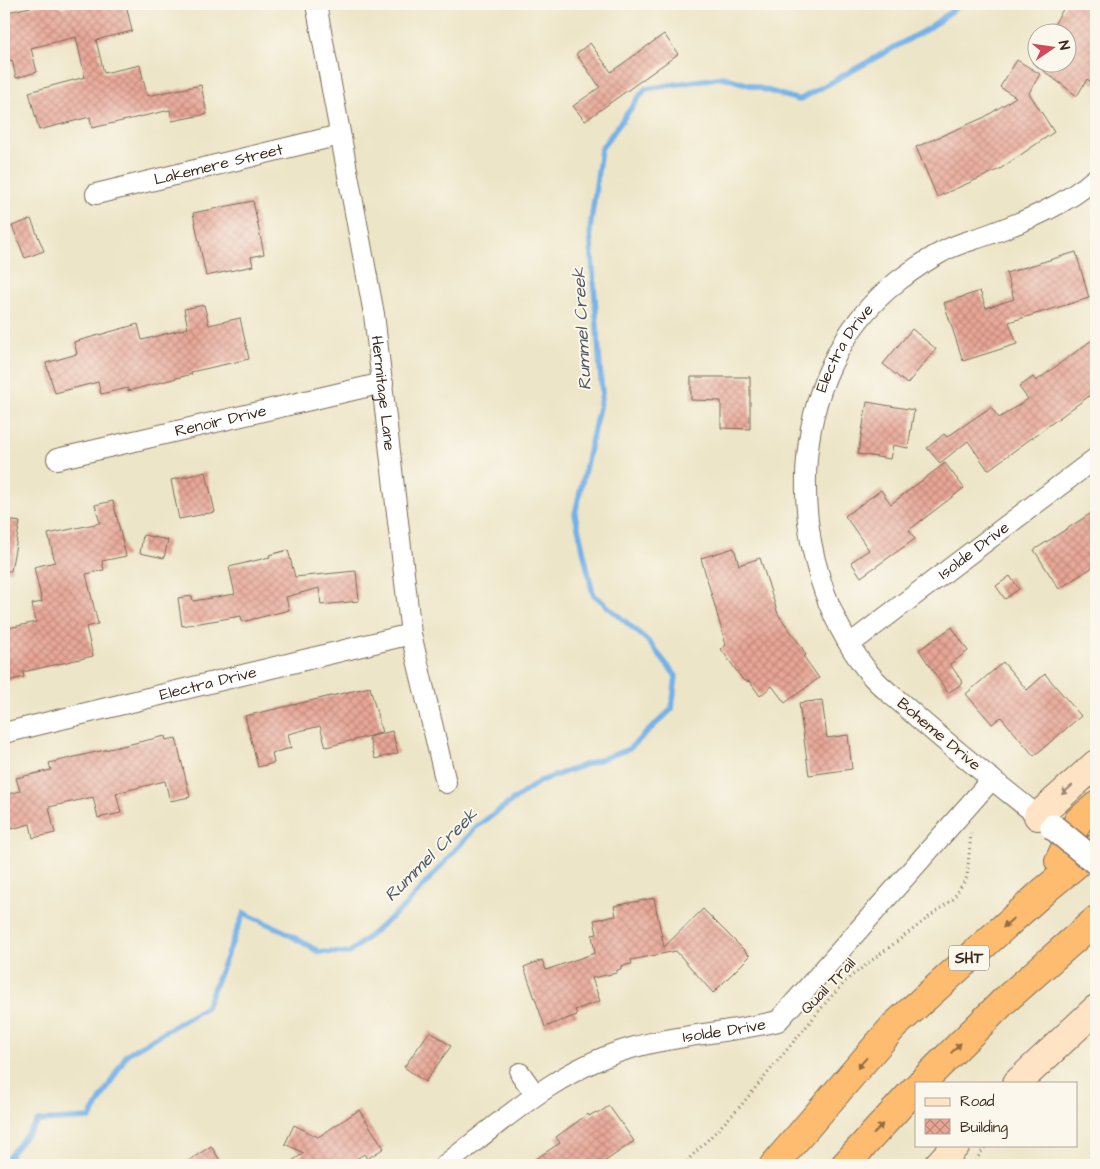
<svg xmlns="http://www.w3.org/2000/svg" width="1100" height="1169" font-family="'Architects Daughter',sans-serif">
  <defs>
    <pattern id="building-cross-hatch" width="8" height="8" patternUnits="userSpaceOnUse" patternTransform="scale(1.25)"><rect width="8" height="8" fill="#e8a696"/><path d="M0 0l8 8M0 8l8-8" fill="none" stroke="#bd877a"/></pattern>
  </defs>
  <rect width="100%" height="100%" fill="#fbf7ec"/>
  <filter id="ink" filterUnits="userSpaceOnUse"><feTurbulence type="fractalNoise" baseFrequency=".02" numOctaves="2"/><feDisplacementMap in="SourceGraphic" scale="10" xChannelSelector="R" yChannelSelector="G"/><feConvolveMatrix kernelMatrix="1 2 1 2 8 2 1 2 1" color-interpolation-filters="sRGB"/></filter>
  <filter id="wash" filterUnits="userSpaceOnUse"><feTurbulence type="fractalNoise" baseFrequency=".0096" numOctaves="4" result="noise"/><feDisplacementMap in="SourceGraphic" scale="20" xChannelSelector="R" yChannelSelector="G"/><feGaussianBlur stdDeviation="1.12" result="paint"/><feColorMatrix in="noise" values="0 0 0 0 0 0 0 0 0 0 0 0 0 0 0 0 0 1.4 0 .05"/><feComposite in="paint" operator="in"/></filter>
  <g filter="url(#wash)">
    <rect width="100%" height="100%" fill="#ede5c7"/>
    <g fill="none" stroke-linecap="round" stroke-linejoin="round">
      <polyline stroke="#74b1e6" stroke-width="5.5" points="10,1165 8,1157 38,1121 90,1118 127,1054 206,1007 244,913 283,931 319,952 349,953 406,905 476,827 540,781 629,749 672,709 676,676 647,640 593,594 575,514 602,394 590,230 601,149 645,89 723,77 799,100 929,28 961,4"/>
    </g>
    <g id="blocks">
      <g fill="url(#building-cross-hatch)">
        <polygon points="43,4 59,4 60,8 79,4 126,4 132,31 96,40 104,73 140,65 147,96 201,85 207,114 172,121 170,110 92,128 90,117 39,130 29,92 85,77 76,37 31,48 37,72 16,78 12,60 4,62 4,13"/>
        <polygon points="1066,4 1096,4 1096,85 1087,79 1077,96 1032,62 1068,62 1068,32 1050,32"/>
        <polygon points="664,34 678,54 585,121 573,106 600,87 576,54 590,43 611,72"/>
        <polygon points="1017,60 1040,74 1029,93 1054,132 1000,169 937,197 916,147 985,117 1016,97 1000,87"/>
        <polygon points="253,201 264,254 251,257 253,266 206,276 193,213"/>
        <polygon points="31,219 44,251 25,258 12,226"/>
        <polygon points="1076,252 1089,298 1009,322 1017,344 963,361 944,303 980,291 986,308 1014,299 1006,273"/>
        <polygon points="204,305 209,325 240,318 249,359 191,372 192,374 128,391 128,388 101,394 98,382 55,393 46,363 77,354 74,342 138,324 142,340 188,328 184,309"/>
        <polygon points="912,329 936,349 907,384 883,364"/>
        <polygon points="1096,337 1096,391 988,470 968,441 940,463 927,448 944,434 947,437 991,407 999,418 1028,399 1019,387 1033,377 1036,381"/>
        <polygon points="691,377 750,377 750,429 721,428 721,401 691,400"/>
        <polygon points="867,402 914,410 908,448 893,445 890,459 858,454"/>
        <polygon points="945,463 964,488 909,530 915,539 861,577 851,562 869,550 845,516 881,490 891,504"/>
        <polygon points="206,472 215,512 179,519 171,480"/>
        <polygon points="113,501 126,556 102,561 104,570 86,574 98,624 86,627 93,656 23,672 24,677 4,682 4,629 36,622 32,604 42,602 34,567 55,562 48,534 100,523 95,505"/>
        <polygon points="1096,510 1096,565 1059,589 1034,550"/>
        <polygon points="4,519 20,522 11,571 4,571"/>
        <polygon points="143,535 168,540 164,558 140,553"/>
        <polygon points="734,548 739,565 760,558 778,614 801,646 806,655 804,657 819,678 785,703 772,686 760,696 750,682 743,680 721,649 726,645 701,558"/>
        <polygon points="288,550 295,577 356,571 359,601 321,605 319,588 286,597 289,610 242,622 241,616 182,626 178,598 192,596 193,601 235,594 229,567 270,557 269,555"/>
        <polygon points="1010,576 1019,589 1005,599 996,586"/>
        <polygon points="952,627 968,651 950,664 963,683 948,693 919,650"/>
        <polygon points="1003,662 1027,690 1045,674 1081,716 1034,756 1001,717 992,724 966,694"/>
        <polygon points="370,687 382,733 326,747 320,726 288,734 291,748 272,753 274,763 258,767 245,716"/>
        <polygon points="822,700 827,738 848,735 852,769 809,775 799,703"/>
        <polygon points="392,731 398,753 375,759 369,737"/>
        <polygon points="165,736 166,740 176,738 190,797 170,801 165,781 116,793 121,813 98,818 93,797 49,807 55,833 33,838 30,824 4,831 4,795 20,791 16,778 51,770 49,763"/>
        <polygon points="654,898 664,947 703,909 750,956 713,993 676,951 631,960 632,964 621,966 621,969 617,970 617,973 592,978 600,1001 575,1010 577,1015 545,1027 524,967 542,960 546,970 595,953 592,935 597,934 594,920 616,916 614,906"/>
        <polygon points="430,1031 451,1046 425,1082 404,1067"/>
        <polygon points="609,1106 634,1141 600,1165 526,1165 560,1143 556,1137 588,1114 589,1116 596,1112 597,1114"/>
        <polygon points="359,1110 384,1148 367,1159 364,1154 347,1165 286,1165 304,1153 285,1144 294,1125 318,1137"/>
        <polygon points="211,1146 223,1165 182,1165"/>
      </g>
    </g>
  </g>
  <g filter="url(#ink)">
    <use href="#blocks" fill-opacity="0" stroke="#796b59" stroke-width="1"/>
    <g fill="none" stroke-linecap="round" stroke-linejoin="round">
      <g stroke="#796b59" stroke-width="22">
        <g id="minor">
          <path id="s1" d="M316,4L374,314L411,634L446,783"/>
          <path id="s2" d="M96,194L340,135"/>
          <path id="s3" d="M57,459L383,383"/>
          <path id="s4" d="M850,644L1096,458"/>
          <path id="s5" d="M4,733L411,634"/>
          <path id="s6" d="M1038,816C994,781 949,746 908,709C895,697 879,686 869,673C781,562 780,372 898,281C911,271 927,260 942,252C955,244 973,240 987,235C1026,221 1065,205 1096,178"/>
          <polyline points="520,1073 535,1094"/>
          <path id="s7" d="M445,1165C503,1120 562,1066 635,1047C682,1034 730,1033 778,1021L992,779"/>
        </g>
      </g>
      <g stroke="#796b59" stroke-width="30">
        <g id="secondary">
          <polyline points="1038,816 1096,764"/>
          <polyline points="1017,1083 1096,1009"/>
          <polyline points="938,1165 956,1145"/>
        </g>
      </g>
      <g stroke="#796b59" stroke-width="30">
        <g id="motorway">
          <polyline points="1059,861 1078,821 1096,806"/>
          <polyline points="921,1083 1004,1001 1096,920"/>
          <polyline points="774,1165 894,1026 1045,890 1096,848"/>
          <polyline points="845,1165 916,1088"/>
        </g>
      </g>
      <g stroke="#796b59" stroke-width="3" stroke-dasharray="1 4" stroke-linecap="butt">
        <polyline points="683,1165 738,1109 829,999 850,977 953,899 967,877 971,833"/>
        <polyline points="973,1165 986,1145"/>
      </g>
      <use href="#minor" stroke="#fff" stroke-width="20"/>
      <use href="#secondary" stroke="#fee4c5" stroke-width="28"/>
      <use href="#motorway" stroke="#fdbc6f" stroke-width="28"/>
      <g stroke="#796b59" stroke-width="28" stroke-linecap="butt">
        <polyline id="tertiary-bridge" points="1053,827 1096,862"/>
      </g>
      <use href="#tertiary-bridge" stroke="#fff" stroke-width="25"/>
    </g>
    <defs><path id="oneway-solid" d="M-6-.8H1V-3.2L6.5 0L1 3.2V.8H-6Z" transform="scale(1.25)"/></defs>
    <use fill="#9c8772" href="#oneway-solid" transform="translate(1067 790) rotate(139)"/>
    <g fill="#926c42">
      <use href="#oneway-solid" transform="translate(1008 923) rotate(138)"/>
      <use href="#oneway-solid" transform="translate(956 1048) rotate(-45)"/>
      <use href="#oneway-solid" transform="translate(862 1063) rotate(131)"/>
      <use href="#oneway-solid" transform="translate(878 1129) rotate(-48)"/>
    </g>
  </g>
  <g text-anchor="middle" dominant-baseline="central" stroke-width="4" stroke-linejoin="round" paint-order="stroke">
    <rect fill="#fbf7ec" stroke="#75685c" stroke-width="1" x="949" y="945.5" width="40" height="25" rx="4"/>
    <g font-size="15" font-weight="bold" fill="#3b2a1e">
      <text x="969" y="958">SHT</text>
    </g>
    <g font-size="16" fill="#3b2a1e" stroke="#fbf7ec">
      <text stroke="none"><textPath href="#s2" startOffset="126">Lakemere Street</textPath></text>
      <text stroke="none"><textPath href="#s6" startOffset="568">Electra Drive</textPath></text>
      <text stroke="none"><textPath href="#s1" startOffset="395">Hermitage Lane</textPath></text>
      <text stroke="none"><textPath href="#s3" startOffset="168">Renoir Drive</textPath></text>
      <text stroke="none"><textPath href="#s4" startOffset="155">Isolde Drive</textPath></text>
      <text stroke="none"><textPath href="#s5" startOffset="210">Electra Drive</textPath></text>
      <text transform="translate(939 734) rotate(40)">Boheme Drive</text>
      <text transform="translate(828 986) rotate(-46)">Quail Trail</text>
      <text stroke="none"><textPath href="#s7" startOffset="316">Isolde Drive</textPath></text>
    </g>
    <g font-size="18" font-style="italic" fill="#4f5964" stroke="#fbf7ec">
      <text transform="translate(582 329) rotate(-93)">Rummel Creek</text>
      <text transform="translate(431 855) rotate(-45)">Rummel Creek</text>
    </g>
  </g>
  <rect width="1100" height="1169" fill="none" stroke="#fbf7ec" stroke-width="20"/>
  <rect x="915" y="1082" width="162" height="65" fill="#fbf7ec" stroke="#aea59a"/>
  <rect x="925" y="1098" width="25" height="8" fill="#fee4c5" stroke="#aea59a"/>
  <text x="960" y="1106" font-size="15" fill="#3b2a1e">Road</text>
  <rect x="925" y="1119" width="25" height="15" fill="url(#building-cross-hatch)" stroke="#aea59a"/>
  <text x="960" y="1132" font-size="15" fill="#3b2a1e">Building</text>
  <g transform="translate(1052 48) rotate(77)"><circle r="24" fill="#fbf7ec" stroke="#aea59a"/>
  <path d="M0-4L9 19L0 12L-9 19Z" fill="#d1495b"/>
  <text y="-8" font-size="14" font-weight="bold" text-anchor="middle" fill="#3b2a1e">N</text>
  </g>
</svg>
